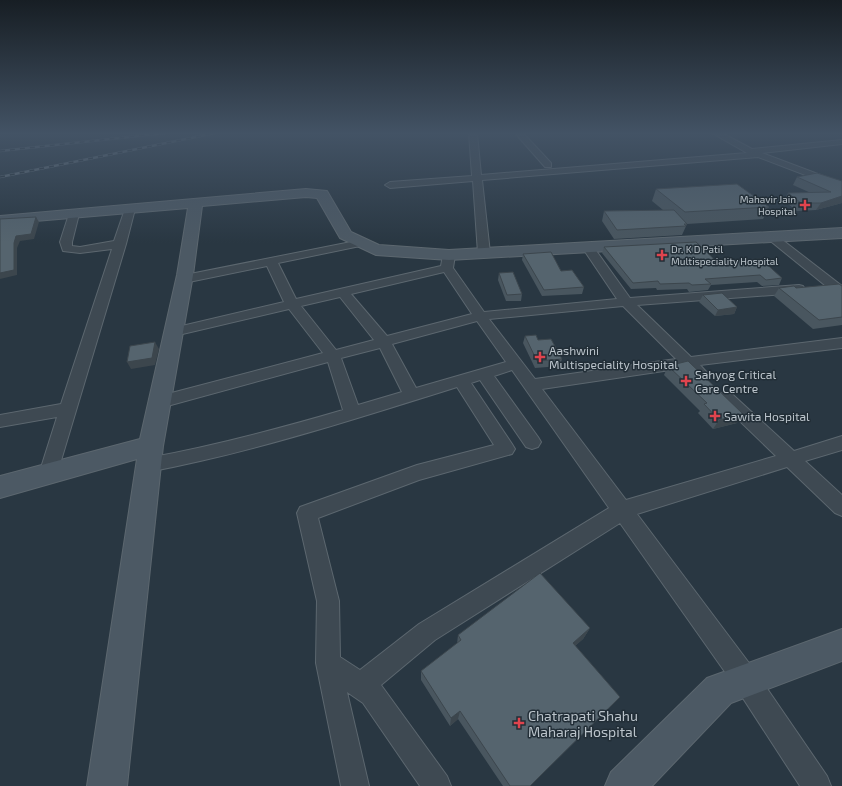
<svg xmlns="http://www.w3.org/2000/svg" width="842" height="786" font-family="'Exo 2',sans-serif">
  <rect width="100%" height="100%" fill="#293742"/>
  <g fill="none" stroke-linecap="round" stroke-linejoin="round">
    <g stroke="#5c676f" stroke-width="2">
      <g id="street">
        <polygon points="469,133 477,133 481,175 747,153 712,133 722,133 752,149 842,140 842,144 762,153 842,183 842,189 758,157 482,180 490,253 484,256 478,253 473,181 390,188 385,185 390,182 472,176"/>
        <polygon points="515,133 523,133 551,163 551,167 545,167"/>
        <polygon points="130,206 135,209 126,244 57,474 55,479 48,482 41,479 39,474 57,417 0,427 0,415 61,404 112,249 80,253 63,251 60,242 69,214 74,211 79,214 72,242 72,246 80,247 114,241 125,209"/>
        <polygon points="772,234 776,235 842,286 842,296 837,295 768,239 766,237 768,235"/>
        <path d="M361,240L367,243L365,245L278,263L296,299L441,266L443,255L449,252L455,255L453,268L484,312L617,299L582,247L588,244L592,245L630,298L799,285L803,286L805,289L803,292L799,293L637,305L691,357L842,338V348L700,365L710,376L707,380C696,383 692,375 684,368L542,389L626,500L776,456L720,402L718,398L720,394L726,392L732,394L794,451L842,436V450L805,461L842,495V516L835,513L787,467L637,514L755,671L827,776L831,786H800L737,689L620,523L435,640L381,685L447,776L451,786H420L363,703L347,692L369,786H341L316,663L317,601L297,513L300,507L417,465L494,445L457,387C355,419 253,452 148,472L142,470L139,465L142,460L148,458C214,446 278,429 343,410L328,362L160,408L154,406L152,402L154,398L160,396L323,353L289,309L174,336L169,335L167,332L169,329L284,302L267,266L184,283L178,279L180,276ZM444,272L472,314L387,336L351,294ZM340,297L374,340L336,350L301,306ZM623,306L676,359L535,379L489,319ZM477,321L506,362L416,388L392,344ZM380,348L402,392L358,405L341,358ZM512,370L609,508L419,624L360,670L340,657L339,601L318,518L419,480L512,454L515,449L512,444L471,383L480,380L526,447L532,449L538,447L541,442L538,437L494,376Z"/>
      </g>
    </g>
    <g stroke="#5c676f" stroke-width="2">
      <g id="secondary">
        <polygon points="306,189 327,191 351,232 379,245 449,250 842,228 842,238 449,260 376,255 340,238 317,198 306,197 202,206 193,275 163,446 127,786 87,786 137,459 0,498 0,476 140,439 177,275 188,208 0,224 0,216"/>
        <polygon points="842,629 842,661 731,703 652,786 605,786 611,772 707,678"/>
      </g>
    </g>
    <use href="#street" fill="#3e4952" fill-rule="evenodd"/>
    <use href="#secondary" fill="#4c5964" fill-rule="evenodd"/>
    <g stroke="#606d78" stroke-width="2.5">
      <g id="rail">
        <polyline points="0,151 165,133"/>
        <polyline points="0,177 215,133"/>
      </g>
    </g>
    <use href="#rail" stroke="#222e37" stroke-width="1.5" stroke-dasharray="5" stroke-linecap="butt"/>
  </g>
  <g fill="#49565f">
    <polygon points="797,177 842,181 842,203 816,210 797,211 784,201 788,193 811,193 793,185"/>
    <polygon points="656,189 769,207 763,219 687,224 682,235 614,239 602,221 604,211 663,210 652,201"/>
    <polygon points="604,247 716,261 782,278 779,285 762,286 757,282 711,285 708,290 689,292 687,289 657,290 656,288 631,289 602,253"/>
    <polygon points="523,254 561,271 584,287 582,294 542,296 522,260"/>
    <polygon points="499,273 522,294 521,301 506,301 498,280"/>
    <polygon points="842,286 842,325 813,329 774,296 779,288 796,288"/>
    <polygon points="703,295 737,307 734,314 715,316 699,302"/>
    <polygon points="525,336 538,340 562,359 560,366 535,368 523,343"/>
    <polygon points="668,366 737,423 713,429 698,413 700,411 664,375"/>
    <polygon points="590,628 583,639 576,645 530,786 503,786 458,719 450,726 421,680 421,671 457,644 458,635"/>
  </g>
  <g fill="#3c464d">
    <polygon points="842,196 842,203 816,210 821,203"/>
    <polygon points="36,217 39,222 34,239 20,241 17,248 17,275 0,279 0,273 14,243 16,236"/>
    <polygon points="737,307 734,314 715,316 718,310"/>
    <polygon points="155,342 159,349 155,365 131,369 127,362"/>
    <polygon points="743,414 737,423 713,429 719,420"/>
    <polygon points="590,628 583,639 567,653 573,643"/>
    <polygon points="460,711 458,719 450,726 451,718"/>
  </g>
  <g fill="#55646e" stroke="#3c464d">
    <polygon points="817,173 842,181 842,196 821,203 801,203 788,193 831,192 797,177"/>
    <polygon points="737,184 769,207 685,212 656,189"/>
    <polygon points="674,210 687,224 684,224 686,226 617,230 604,211"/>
    <polygon points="36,217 31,234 16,236 14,243 14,270 0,273 0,219"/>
    <polygon points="696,242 716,261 761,259 782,278 766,280 760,275 705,279 711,284 692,285 689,283 660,284 658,281 633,283 604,247"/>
    <polygon points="551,252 561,271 572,270 584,287 544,290 523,254"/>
    <polygon points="513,272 522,294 507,295 499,273"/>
    <polygon points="839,284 842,286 842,317 819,320 779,288 794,286 796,288"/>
    <polygon points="722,293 737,307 718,310 703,295"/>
    <polygon points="536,335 538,340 551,339 562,359 537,361 525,336"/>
    <polygon points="155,342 152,358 127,362 130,346"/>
    <polygon points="688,361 743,414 719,420 704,404 707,403 668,366"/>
    <polygon points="540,573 590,628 573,643 620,697 530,786 510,786 460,711 451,718 421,671 461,640 458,635"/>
  </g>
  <linearGradient id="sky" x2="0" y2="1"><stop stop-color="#171e24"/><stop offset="0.55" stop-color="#435365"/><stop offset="1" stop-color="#435365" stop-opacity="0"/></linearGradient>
  <rect width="842" height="243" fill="url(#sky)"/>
  <g fill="#e0444e" stroke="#222e37" stroke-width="1.5">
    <path d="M803 199h4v4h4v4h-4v4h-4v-4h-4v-4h4z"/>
    <path d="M660 249h4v4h4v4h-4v4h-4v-4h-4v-4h4z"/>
    <path d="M538 351h4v4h4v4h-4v4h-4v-4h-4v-4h4z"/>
    <path d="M684 375h4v4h4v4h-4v4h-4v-4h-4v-4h4z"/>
    <path d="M713 410h4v4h4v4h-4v4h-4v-4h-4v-4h4z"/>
    <path d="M517 717h4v4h4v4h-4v4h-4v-4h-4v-4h4z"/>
  </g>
  <g text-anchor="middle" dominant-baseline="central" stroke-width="3" stroke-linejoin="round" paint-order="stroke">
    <g font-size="10" fill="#bbc4cb" stroke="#222e37" text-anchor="end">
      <text x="796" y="199">Mahavir Jain<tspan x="796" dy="12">Hospital</tspan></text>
      <text x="671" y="249" text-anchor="start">Dr. K D Patil<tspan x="671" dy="12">Multispeciality Hospital</tspan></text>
    </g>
    <g font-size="12" fill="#bbc4cb" stroke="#222e37" text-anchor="start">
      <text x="549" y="350">Aashwini<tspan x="549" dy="14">Multispeciality Hospital</tspan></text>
      <text x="695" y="374">Sahyog Critical<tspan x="695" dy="14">Care Centre</tspan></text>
      <text x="724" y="416">Sawita Hospital</text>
    </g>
    <g font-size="14" fill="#bbc4cb" stroke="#222e37" text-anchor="start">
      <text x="528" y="715">Chatrapati Shahu<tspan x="528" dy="16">Maharaj Hospital</tspan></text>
    </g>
  </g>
</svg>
